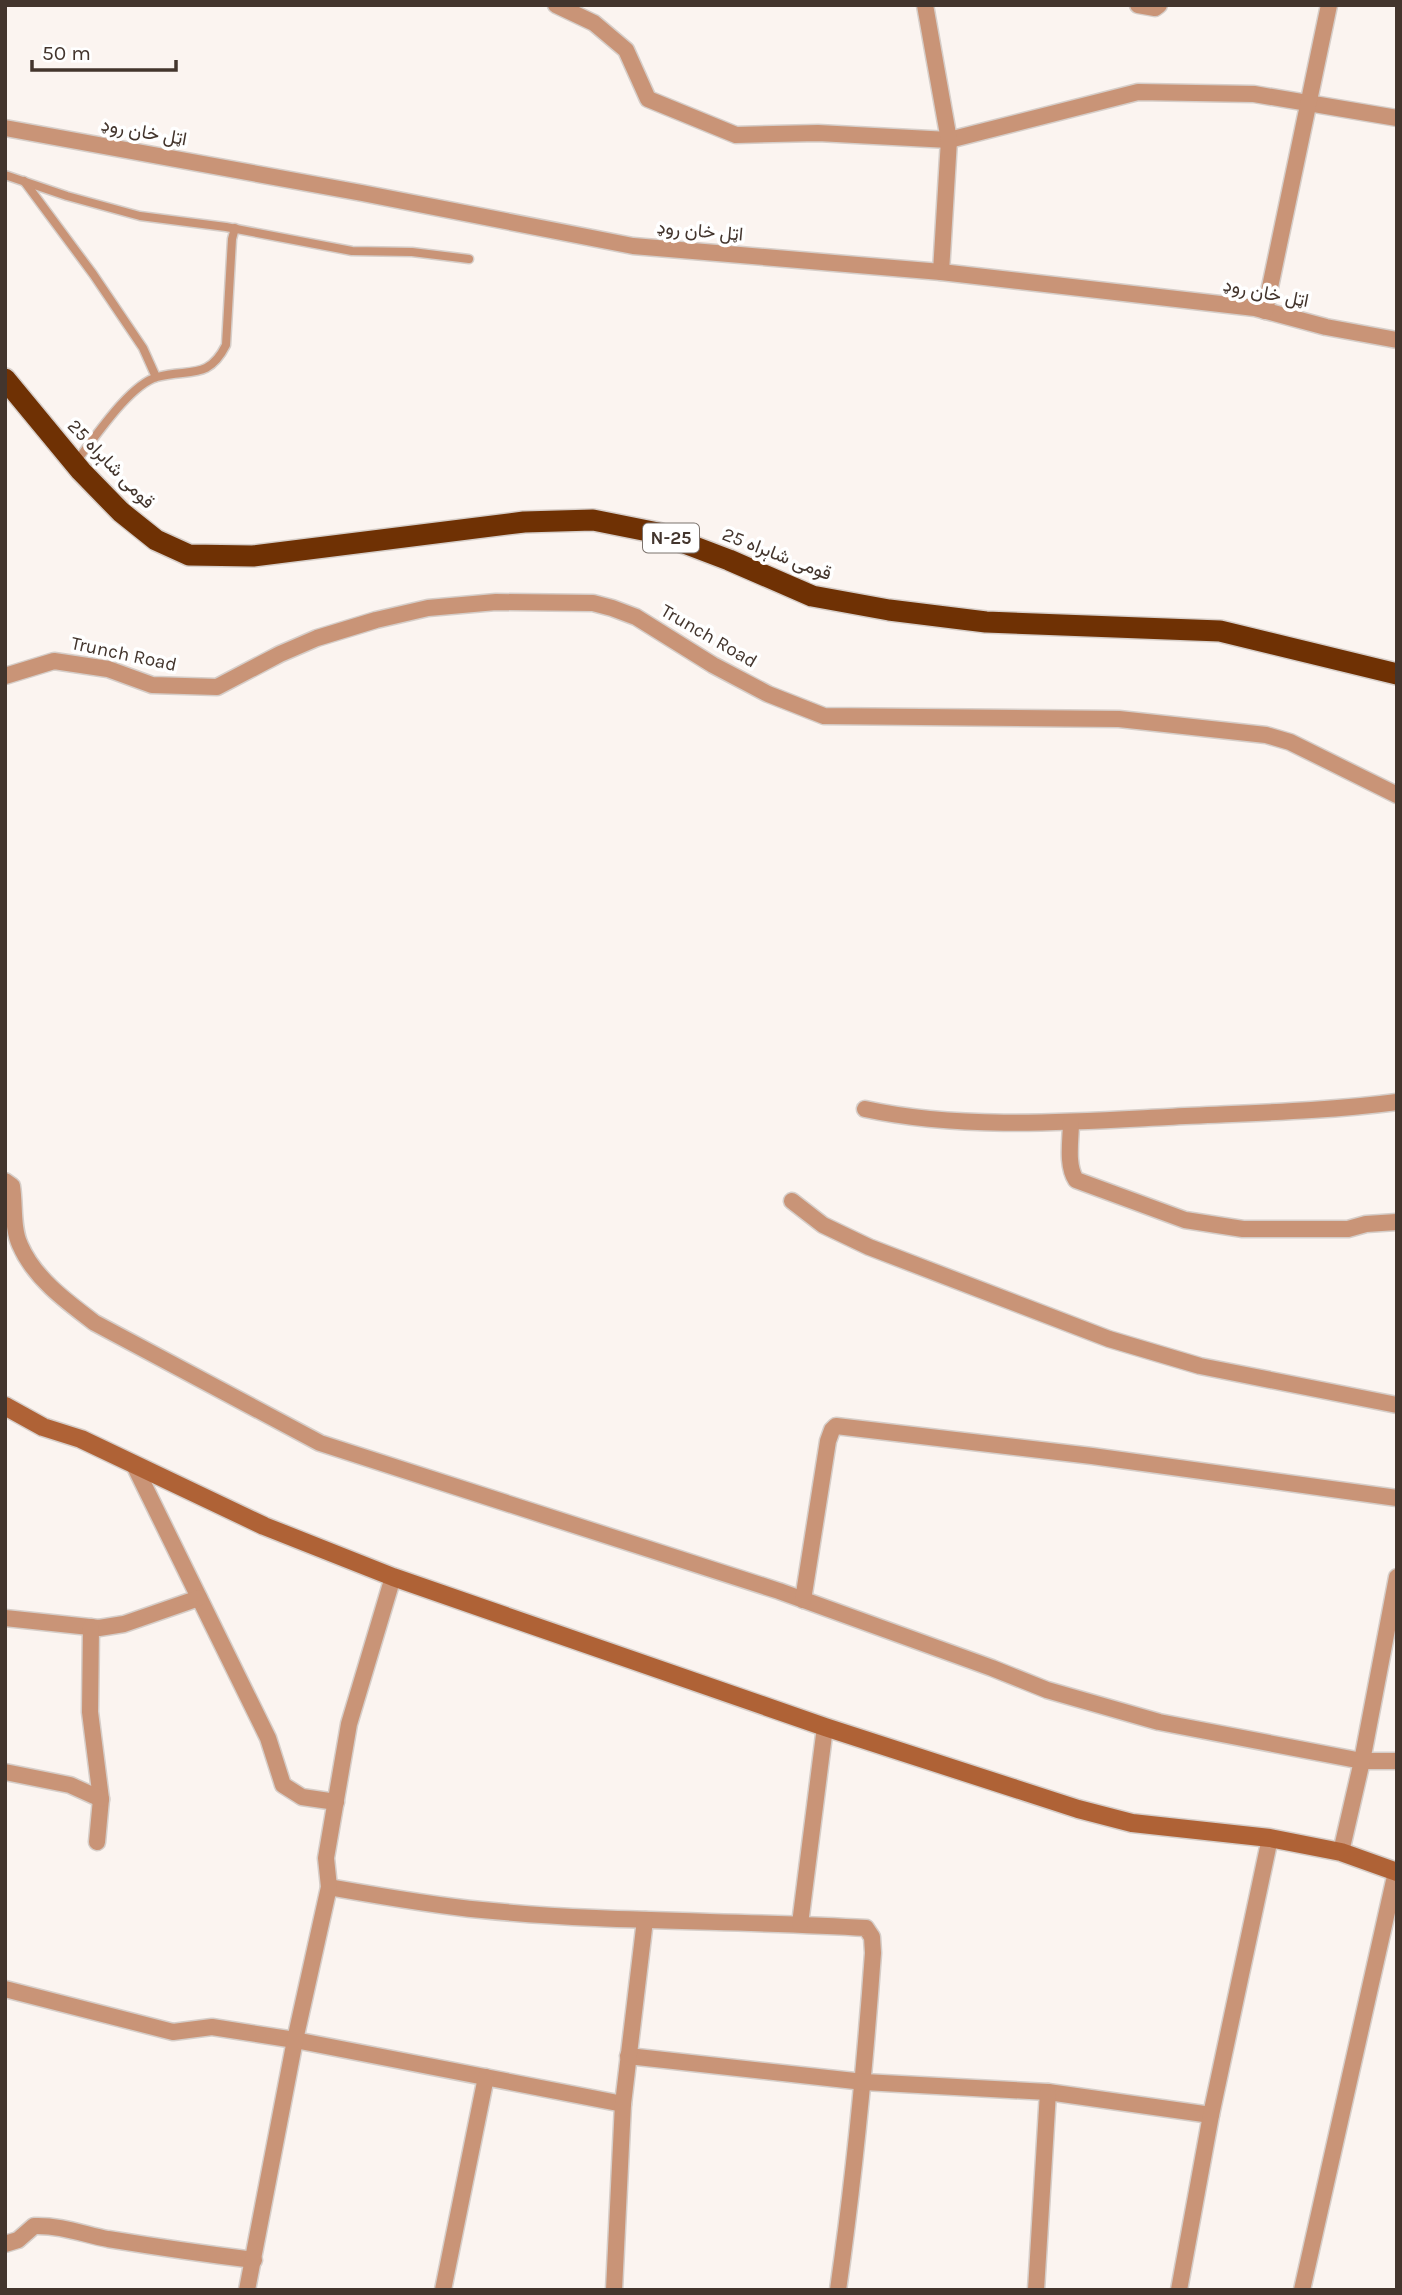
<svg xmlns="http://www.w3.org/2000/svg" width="1402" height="2295" font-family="Karla,Vazirmatn,sans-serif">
  <rect width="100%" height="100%" fill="#fbf4f0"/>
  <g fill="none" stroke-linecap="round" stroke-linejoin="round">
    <g stroke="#d6cec9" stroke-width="11">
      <g id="lane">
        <polyline points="5,175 67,196 140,216 226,227 352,251 412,252 469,259"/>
        <polyline points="24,181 93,274 143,348 156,377"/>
        <path d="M75,463C94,439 129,385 157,377C189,368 208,381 226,345L232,239L235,228"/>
      </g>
    </g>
    <g stroke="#d6cec9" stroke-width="19">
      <g id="street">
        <polyline points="556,5 594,23 626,50 648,99 736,135 818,133 949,140 1138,92 1254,94 1397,118"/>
        <polyline points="925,5 949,140 941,272"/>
        <polyline points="1138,5 1155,8 1159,5"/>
        <polyline points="5,128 362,193 633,246 941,272 1255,308 1326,327 1397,340"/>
        <polyline points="1265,311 1329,5"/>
        <polyline points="5,676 54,661 108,669 152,685 217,687 280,654 317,638 376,620 428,608 496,602 593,603 612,608 636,617 713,665 768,694 824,716 1119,719 1266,735 1290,742 1397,795"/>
        <path d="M865,1109C962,1130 1070,1122 1168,1117C1244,1113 1321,1112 1397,1102"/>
        <path d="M1071,1122C1071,1139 1066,1165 1076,1180L1185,1220L1243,1229H1348L1366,1224L1397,1222"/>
        <path d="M5,1181L12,1186C15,1205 12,1228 20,1245C34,1278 67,1302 95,1323L320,1443L779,1591L992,1668L1047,1690L1159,1722L1362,1761H1397"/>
        <polyline points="792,1201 823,1225 869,1247 1109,1339 1200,1366 1397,1405"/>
        <polyline points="134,1465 268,1738 283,1785 302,1797 336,1802"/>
        <polyline points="803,1600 828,1441 832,1430 836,1426 1092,1456 1397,1498"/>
        <polyline points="5,1618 99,1628 124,1624 199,1598"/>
        <polyline points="91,1627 90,1712 101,1799 97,1842"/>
        <polyline points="5,1772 70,1785 101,1799"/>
        <polyline points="1341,1852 1362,1761 1397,1577"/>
        <path d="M329,1887C380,1896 430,1905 482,1910C610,1923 738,1920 866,1928L872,1937L873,1953C865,2066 854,2178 838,2290"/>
        <polyline points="800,1924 825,1727"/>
        <polyline points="5,1989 173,2032 212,2027 295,2040 623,2104"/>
        <polyline points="628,2056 864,2082 1048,2092 1211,2115"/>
        <path d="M5,2244L18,2240L34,2226C60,2225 83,2234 108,2239C157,2247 205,2254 254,2260"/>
        <polyline points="247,2290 295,2040 329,1887 326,1858 349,1724 393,1577"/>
        <polyline points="443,2290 486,2077"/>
        <polyline points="614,2290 623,2104 645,1920"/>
        <polyline points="1036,2290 1048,2092"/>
        <polyline points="1179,2290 1211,2115 1270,1838"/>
        <polyline points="1302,2290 1396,1872"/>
      </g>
    </g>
    <g stroke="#d6cec9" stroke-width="21">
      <polyline id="secondary" points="5,1406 43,1427 81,1439 264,1526 393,1577 825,1727 1078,1809 1132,1823 1270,1838 1341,1852 1397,1872"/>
    </g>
    <g stroke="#d6cec9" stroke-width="24">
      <polyline id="highway" points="5,379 81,471 121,512 156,540 189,555 253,556 524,522 593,520 658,533 729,560 812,596 889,610 986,622 1220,631 1397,674"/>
    </g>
    <use href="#lane" stroke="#c99477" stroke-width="8"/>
    <use href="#street" stroke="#c99477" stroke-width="16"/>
    <use href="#secondary" stroke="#af6236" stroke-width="18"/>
    <use href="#highway" stroke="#6f3104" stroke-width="21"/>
  </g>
  <g text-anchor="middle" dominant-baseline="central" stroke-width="7" stroke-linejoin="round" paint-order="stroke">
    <rect fill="#fff" stroke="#7b726c" stroke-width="2" x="643" y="523.5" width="56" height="29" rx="5"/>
    <g font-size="18" font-weight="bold" fill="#43352d">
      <text x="671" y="538">N-25</text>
    </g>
    <g font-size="19" fill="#43352d" stroke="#fff">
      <text transform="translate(144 132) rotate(10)">اټل خان روډ</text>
      <text transform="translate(700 231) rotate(5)">اټل خان روډ</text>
      <text transform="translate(1266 293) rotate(11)">اټل خان روډ</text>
      <text transform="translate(111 464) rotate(46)">قومی شاہراہ 25</text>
      <text transform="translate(777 554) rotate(21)">قومی شاہراہ 25</text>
      <text transform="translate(709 636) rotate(30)">Trunch Road</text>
      <text transform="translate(124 654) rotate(12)">Trunch Road</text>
    </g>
  </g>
  <rect width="1402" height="2295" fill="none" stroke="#43352d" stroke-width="14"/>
  <path d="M32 60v10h144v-10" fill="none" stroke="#43352d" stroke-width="3.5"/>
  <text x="42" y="60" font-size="21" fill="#43352d" stroke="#ffffff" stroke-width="5" paint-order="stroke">50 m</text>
</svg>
